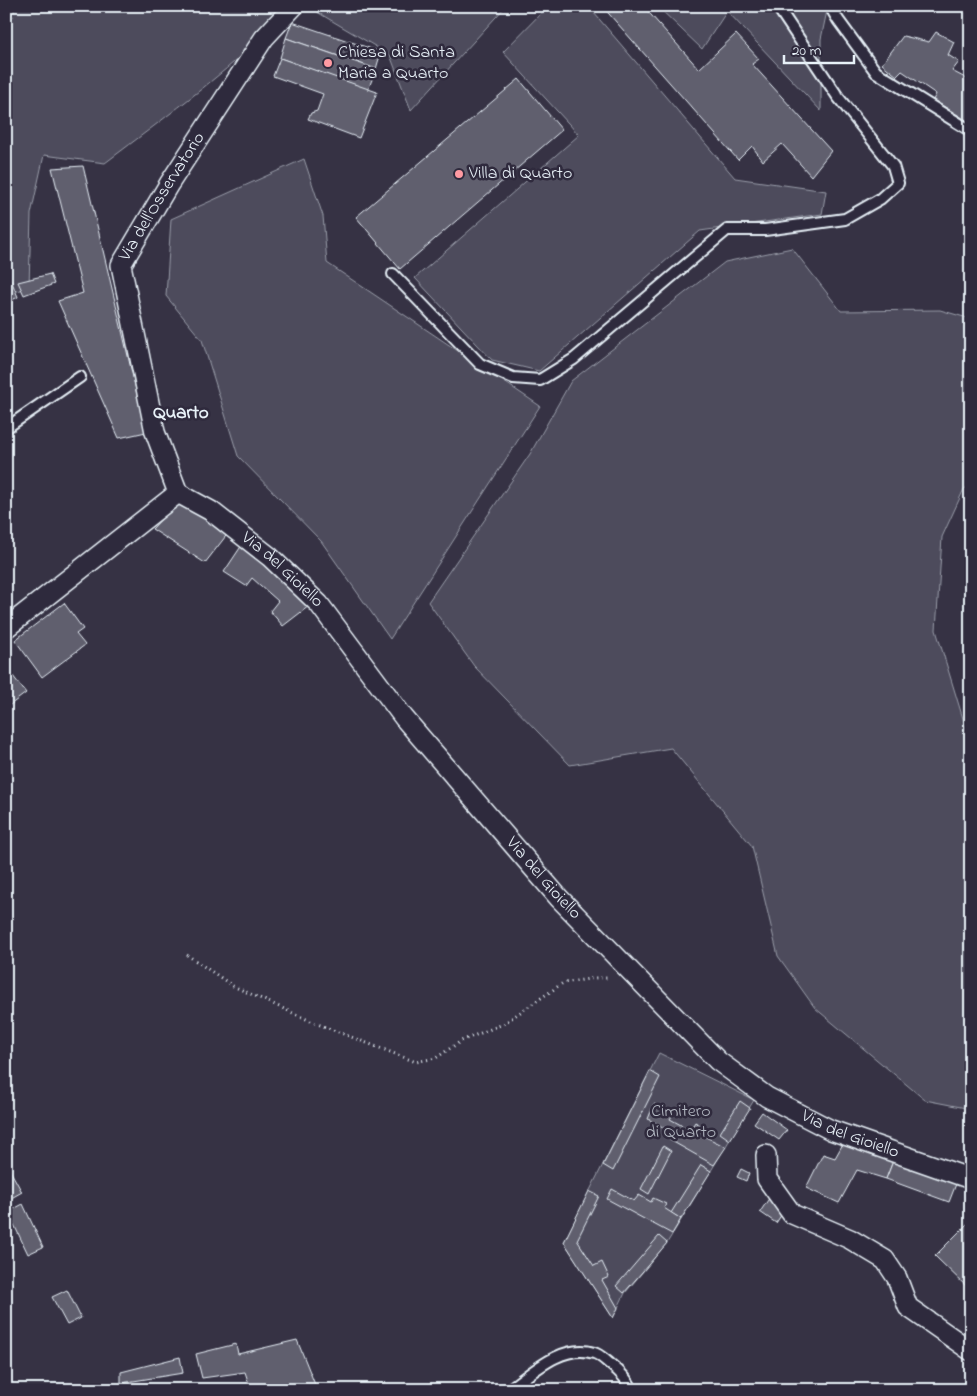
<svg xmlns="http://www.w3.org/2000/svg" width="977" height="1396" font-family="'Indie Flower',sans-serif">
  <rect width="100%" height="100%" fill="#363244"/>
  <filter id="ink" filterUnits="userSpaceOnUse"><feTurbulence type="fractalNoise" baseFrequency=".02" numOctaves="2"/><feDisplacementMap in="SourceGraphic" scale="10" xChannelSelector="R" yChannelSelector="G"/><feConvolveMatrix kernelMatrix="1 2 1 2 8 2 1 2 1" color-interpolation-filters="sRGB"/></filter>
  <g filter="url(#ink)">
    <g fill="#4d4b5c" stroke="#9a9eaa">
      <path d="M6,6H294C237,65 170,114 105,163L44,155L31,214L29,287L6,295Z"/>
      <polygon points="323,6 506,6 411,110 390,55 317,12"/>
      <polygon points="548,6 588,6 735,178 826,191 822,214 700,231 539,371 492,360 415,278 579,135 503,52"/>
      <polygon points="657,6 828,6 821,39 821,111 727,11 702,49"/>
      <polygon points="304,159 323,216 327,263 540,406 390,639 321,541 238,456 202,340 166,296 171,219"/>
      <polygon points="792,248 841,311 940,310 971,319 971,485 964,489 942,537 936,630 971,745 971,1109 925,1100 815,1008 778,956 752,846 671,748 570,765 474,666 428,602 530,454 571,381 725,262"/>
      <polygon points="659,1053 754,1100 667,1243 625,1293 613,1318 564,1242"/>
    </g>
    <g fill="#605e6e" stroke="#e8f1f8">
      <polygon points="602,6 643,6 699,69 736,34 759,59 752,64 831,151 811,176 782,144 763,161 752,146 738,160"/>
      <polygon points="292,22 381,52 376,69 286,38"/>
      <polygon points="936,32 954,42 948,55 959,62 952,71 971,81 971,123 933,100 936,94 902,71 897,76 882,64 903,36 929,42"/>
      <polygon points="286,38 376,69 368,90 280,58"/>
      <polygon points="280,58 377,92 359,138 308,119 311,113 317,111 323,94 273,76"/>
      <polygon points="519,79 562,130 400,269 356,217"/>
      <polygon points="83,166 146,432 119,438 58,301 83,293 52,168"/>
      <polygon points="50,274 54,284 24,295 18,282"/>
      <polygon points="11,280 18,297 6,303 6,282"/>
      <polygon points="180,499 229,532 205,563 152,529"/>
      <polygon points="244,542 309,606 283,626 270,611 278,601 252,578 246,586 224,572"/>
      <polygon points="64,603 83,629 76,634 85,645 42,677 15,640"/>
      <polygon points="6,667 26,693 6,708"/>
      <polygon points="650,1071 660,1077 613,1171 603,1165"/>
      <polygon points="740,1101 750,1108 730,1140 720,1133"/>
      <polygon points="654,1104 673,1114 670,1119 690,1130 695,1122 707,1129 704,1136 726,1147 714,1165 668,1139 672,1132 648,1119"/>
      <polygon points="762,1112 787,1130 779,1140 754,1123"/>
      <polygon points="844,1142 893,1161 886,1179 857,1170 839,1203 806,1188 823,1154 835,1158"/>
      <polygon points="663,1146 671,1151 649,1194 641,1189"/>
      <polygon points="893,1161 956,1184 949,1202 886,1179"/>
      <polygon points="6,1163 22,1192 6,1201"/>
      <polygon points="701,1165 711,1171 681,1219 671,1213"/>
      <polygon points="741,1169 749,1173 746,1181 737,1177"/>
      <polygon points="612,1189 634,1201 639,1195 651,1202 653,1198 666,1204 664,1208 681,1219 672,1234 607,1199"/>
      <polygon points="589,1191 599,1196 577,1240 594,1266 602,1262 609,1277 602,1280 618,1308 613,1318 564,1242"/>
      <polygon points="770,1197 786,1208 776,1223 760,1212"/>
      <polygon points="23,1204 43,1247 28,1254 8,1212"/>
      <polygon points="971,1220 971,1291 935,1256"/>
      <polygon points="659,1236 667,1243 624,1293 616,1286"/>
      <polygon points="67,1290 81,1318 67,1325 52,1297"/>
      <polygon points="297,1340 316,1387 307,1390 251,1390 245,1372 202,1378 196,1354 236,1344 238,1354"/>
      <polygon points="180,1357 183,1373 121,1383 121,1372"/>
    </g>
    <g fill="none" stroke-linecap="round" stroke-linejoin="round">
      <g stroke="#e8f1f8" stroke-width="14">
        <g id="service">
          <polyline points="830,6 838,20 876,72 971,131"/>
          <polyline points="393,274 480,364 513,378 540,380 574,359 727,230 765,230 845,219 880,199 898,183 893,166 838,97 777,6"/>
          <polyline points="6,428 80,377"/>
          <path d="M508,1390C532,1373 562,1343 594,1353C599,1354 605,1360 610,1364C619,1371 628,1379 632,1390"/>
        </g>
      </g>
      <g stroke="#e8f1f8" stroke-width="22">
        <g id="minor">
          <path id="s1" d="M178,493L211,511L270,557L319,604L404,718L559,898L718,1061L767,1097L831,1130L971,1179"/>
          <path id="s2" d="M6,628L178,493L155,432L121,265L169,184L264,38L294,6"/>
          <polyline points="766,1155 767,1179 792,1214 850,1239 885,1260 897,1278 908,1307 971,1351"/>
        </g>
      </g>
      <g stroke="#e8f1f8" stroke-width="3" stroke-dasharray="1 4" stroke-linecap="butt">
        <polyline points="6,46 14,6"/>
        <polyline points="187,955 233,986 315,1023 416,1062 436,1058 461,1041 503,1024 563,983 596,978 608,978"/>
      </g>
      <use href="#service" stroke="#2f2a3d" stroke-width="10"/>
      <use href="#minor" stroke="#2f2a3d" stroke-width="19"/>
    </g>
  </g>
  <g fill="#ff9aa2" stroke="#2f2a3d" stroke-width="2">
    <circle cx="328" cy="63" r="5"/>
    <circle cx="459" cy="174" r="5"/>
  </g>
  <g text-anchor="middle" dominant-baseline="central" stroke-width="5" stroke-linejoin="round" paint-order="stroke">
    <g font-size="18" fill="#e8f1f8" stroke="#2f2a3d" text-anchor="start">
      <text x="338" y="53">Chiesa di Santa<tspan x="338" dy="21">Maria a Quarto</tspan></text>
      <text x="469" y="174">Villa di Quarto</text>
    </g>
    <g font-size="18" fill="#e8f1f8" stroke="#2f2a3d">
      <text stroke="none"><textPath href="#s2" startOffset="534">Via dell'Osservatorio</textPath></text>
      <text stroke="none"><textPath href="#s1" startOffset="130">Via del Gioiello</textPath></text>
      <text stroke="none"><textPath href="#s1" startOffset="535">Via del Gioiello</textPath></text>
      <text stroke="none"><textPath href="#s1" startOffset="940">Via del Gioiello</textPath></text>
    </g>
    <g font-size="18" fill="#b2b7c1" stroke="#2f2a3d">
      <text x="681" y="1112">Cimitero<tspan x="681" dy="21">di Quarto</tspan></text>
    </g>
    <g font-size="19" font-weight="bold" fill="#e8f1f8" stroke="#2f2a3d">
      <text x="181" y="413">Quarto</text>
    </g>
  </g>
  <rect width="977" height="1396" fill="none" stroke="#2f2a3d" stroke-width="25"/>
  <rect x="12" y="12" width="952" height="1371" fill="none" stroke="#e8f1f8" stroke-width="2" filter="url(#ink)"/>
  <path d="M784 55v8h70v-8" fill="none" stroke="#e8f1f8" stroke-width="2.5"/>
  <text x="792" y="55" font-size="15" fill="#e8f1f8" stroke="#2f2a3d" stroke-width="4" paint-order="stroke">20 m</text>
</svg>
